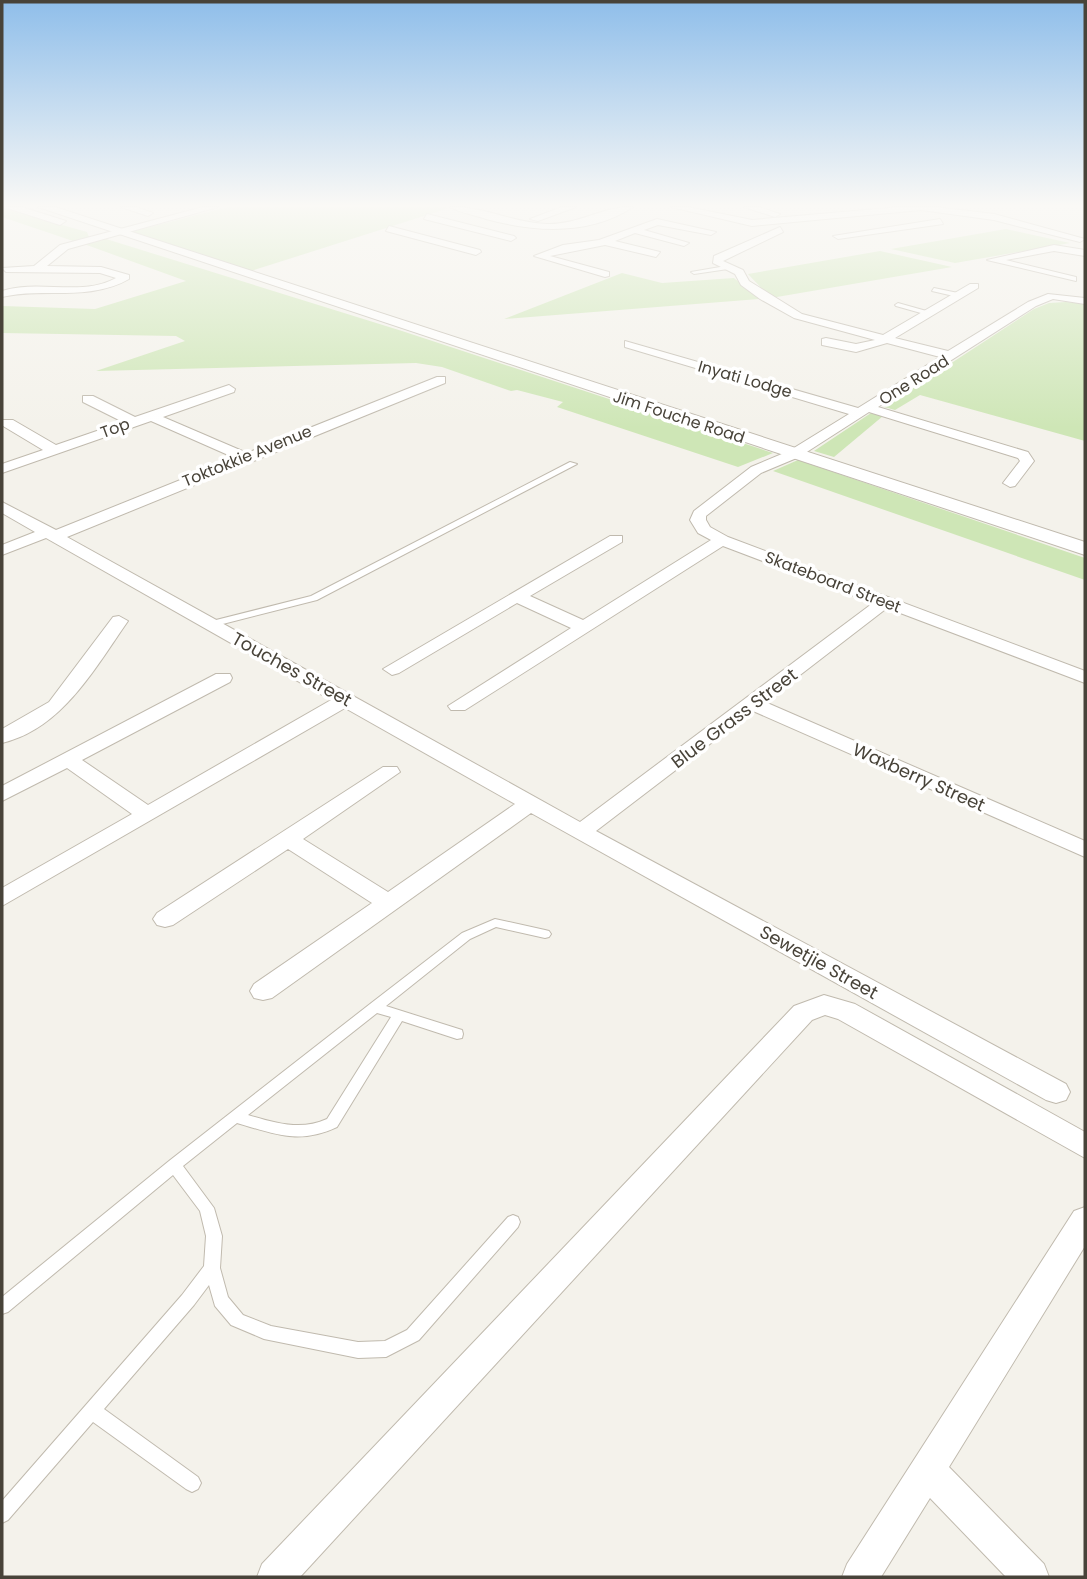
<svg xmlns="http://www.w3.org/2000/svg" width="1087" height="1579" font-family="Poppins,sans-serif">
  <rect width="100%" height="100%" fill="#f4f2eb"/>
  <g fill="#cee6b6">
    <polygon points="227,207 446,207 449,208 251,271 131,232"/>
    <polygon points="2,208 87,232 89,237 73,241 2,217"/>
    <polygon points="1006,229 1070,243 955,263 891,249"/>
    <polygon points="103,238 402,331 773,453 738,467 557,407 563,402 517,390 511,391 442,367 416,363 96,371 185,341 176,336 2,333 2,306 95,309 186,281 84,244"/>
    <polygon points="880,251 952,267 771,298 748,274"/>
    <polygon points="622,273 662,283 734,278 759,299 504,319"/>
    <polygon points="1066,302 1085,304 1085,441 920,395 895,410 884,407 1034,309 1049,303"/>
    <polygon points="871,413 883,416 834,457 814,451"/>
    <polygon points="798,460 1085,558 1085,580 773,471"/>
  </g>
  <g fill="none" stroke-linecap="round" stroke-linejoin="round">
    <g stroke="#c0baae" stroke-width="2">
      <g id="service">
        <polygon points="726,266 728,269 694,274 691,272"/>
        <polygon points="934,288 958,293 961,295 958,297 932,291"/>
        <polygon points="898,303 930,312 931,313 928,315 896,306 895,305"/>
        <polygon points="570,462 577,464 317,600 211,627 207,624 208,622 311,596"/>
        <path d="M495,919L545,930L549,931L551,934L549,937L545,938L496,927L470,939L386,1006L462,1030L463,1034L462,1038L457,1039L402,1021L337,1127C299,1145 275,1134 237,1123L183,1166L214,1208L222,1236L220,1268L228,1297L243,1315L271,1326L358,1342L385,1341L407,1330L508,1217L513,1215L518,1217L520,1222L518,1227L419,1340L386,1357L358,1358L264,1339L231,1325L215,1306L209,1285L194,1305L104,1409L198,1477L201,1483L198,1489L192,1492L186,1489L93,1422L8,1520L2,1523V1501L182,1295L204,1266L206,1236L200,1211L173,1175L8,1312L2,1314V1297L169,1161L370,1004L462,933ZM377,1013L391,1017L327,1119C301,1131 275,1123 248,1115Z"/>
      </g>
    </g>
    <g stroke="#c0baae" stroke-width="2">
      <g id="minor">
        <polygon points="121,207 136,207 153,213 148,216"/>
        <path d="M203,207H218L68,249L47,266L101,267L129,275V279C89,302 44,287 2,297V291C39,279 82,297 116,278L100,273L6,272L2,268L34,266L60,245Z"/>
        <path d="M450,207C483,206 514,223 547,224C578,225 603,206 633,207C589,236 534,232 486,219C475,215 460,213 450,207Z"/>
        <polygon points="562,207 576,207 538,221 530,219"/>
        <polygon points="671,207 688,207 752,220 900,207 936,207 994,214 1085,239 1080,242 994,220 921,210 752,226"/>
        <polygon points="744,207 759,207 780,214 775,217"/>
        <polygon points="427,214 514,236 516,238 511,241 424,219"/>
        <polygon points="657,219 716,232 711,235 658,225 644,230 689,243 684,246 635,233 615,241 660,252 656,257 605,245 550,256 609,272 609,276 605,277 534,256 563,245 599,240"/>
        <polygon points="940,219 943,224 838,239 833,236"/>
        <polygon points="389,226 480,250 481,252 476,255 386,231"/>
        <polygon points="780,227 783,232 723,261 743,270 749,281 802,314 883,335 970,284 978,284 978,288 895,338 948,351 1028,302 1048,294 1085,298 1085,304 1053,299 1036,306 878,407 1028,452 1034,461 1015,486 1010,487 1003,483 1020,461 1018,458 869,412 799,457 761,473 706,516 706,520 710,527 728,537 1085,671 1085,683 887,608 765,702 1085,841 1085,857 753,711 596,831 1066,1084 1070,1092 1066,1100 1056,1103 1046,1100 531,813 272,998 263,1000 254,998 250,991 254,984 372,903 288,849 173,925 165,927 157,925 153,919 157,913 383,767 397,767 400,772 303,839 388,892 515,804 345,708 2,906 2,888 132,814 67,768 2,801 2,786 216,674 230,674 232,678 230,682 82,760 148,805 331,700 46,538 2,555 2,545 35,532 2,513 2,502 56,530 235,458 151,421 2,473 2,464 43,450 3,426 3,420 13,420 56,445 123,422 83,402 83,396 93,396 135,417 229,385 235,389 234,392 163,417 247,453 437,377 445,377 445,383 67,537 580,822 873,603 723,546 465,710 451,710 448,706 571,628 517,603 399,673 392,675 383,669 610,536 622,536 622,542 530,596 583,620 711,540 698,533 690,520 694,511 751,467 789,451 849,414 625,347 625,341 858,408 940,357 887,343 856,352 822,345 822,339 826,338 856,344 875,340 794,318 760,299 741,285 735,274 713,263 714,256"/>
        <polygon points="1054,245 1085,250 1085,256 1054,251 1006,260 1076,277 1076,281 987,260"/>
        <path d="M119,616L128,621C95,668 62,729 2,743V729L49,702L113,617Z"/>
        <polygon points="824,995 855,1004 1085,1132 1085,1158 838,1019 825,1015 812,1020 300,1577 257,1577 262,1564 794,1006"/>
        <polygon points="1085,1207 1085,1246 949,1467 1044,1564 1049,1577 1006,1577 930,1498 881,1577 842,1577 847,1564 1074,1211"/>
      </g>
    </g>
    <g stroke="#c0baae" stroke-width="2">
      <g id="tertiary">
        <polygon points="4,207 22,207 66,221 60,225"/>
        <polygon points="38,207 55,207 1085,542 1085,555"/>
      </g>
    </g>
    <use href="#service" fill="#fff" fill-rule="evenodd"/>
    <use href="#minor" fill="#fff" fill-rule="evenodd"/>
    <use href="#tertiary" fill="#fff" fill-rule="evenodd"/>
  </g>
  <linearGradient id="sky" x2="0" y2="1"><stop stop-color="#8fbeea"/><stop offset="0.48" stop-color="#faf9f6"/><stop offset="1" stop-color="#faf9f6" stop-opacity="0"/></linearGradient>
  <rect width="1087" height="428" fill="url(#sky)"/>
  <g text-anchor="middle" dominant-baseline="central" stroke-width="7" stroke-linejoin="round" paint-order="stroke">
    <g font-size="16" fill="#484339" stroke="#fff">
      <text transform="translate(745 379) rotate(16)">Inyati Lodge</text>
      <text transform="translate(914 380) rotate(-32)">One Road</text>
      <text transform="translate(679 417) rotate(18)">Jim Fouche Road</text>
      <text transform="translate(115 428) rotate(-20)">Top</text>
      <text transform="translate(247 456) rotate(-22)">Toktokkie Avenue</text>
      <text transform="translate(833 582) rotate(21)">Skateboard Street</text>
    </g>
    <g font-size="18" fill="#484339" stroke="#fff">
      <text transform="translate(292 669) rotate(29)">Touches Street</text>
      <text transform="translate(734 718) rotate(-37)">Blue Grass Street</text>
      <text transform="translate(919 777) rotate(24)">Waxberry Street</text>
      <text transform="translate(819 962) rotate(29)">Sewetjie Street</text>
    </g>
  </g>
  <rect width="1087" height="1579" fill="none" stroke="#484339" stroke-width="7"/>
</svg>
